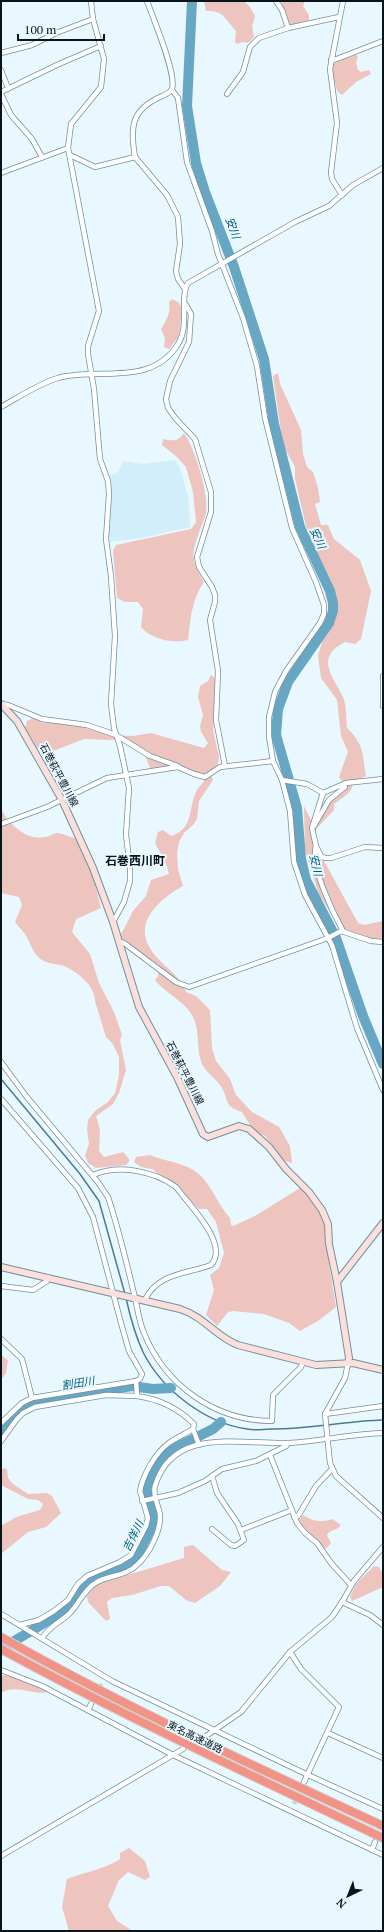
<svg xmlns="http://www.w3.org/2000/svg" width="384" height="1932" font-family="'PT Serif','Noto Sans JP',serif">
  <rect width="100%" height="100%" fill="#e9f8ff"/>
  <polygon fill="#d3eefb" points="175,460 180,468 189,500 190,527 141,538 110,542 108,530 112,494 110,476 119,471 123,461 143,464"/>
  <g fill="#edc4be">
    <path d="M204,1H244L250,7L255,16L252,26L254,37L248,43L243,42L237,44L235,42L236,31C225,19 224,10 206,11Z"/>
    <polygon points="282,1 305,1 303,6 309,15 309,20 292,25 289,24 282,6"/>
    <path d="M355,55L358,56L356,63L358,70L361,72L369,70L371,74L356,82L342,95L338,92C334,83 332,73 333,64Z"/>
    <path d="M172,299L178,302L182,308L179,336L169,349L164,347L165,338L161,329C167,319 171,313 169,302Z"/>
    <path d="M278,373L280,384L301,430L303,454L307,467L313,472L318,488L320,502L315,504L321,525H328L334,539L360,560L371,591L361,639L355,644L345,642C314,658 333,676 343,697C347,707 346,718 347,728C365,745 362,755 366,776L353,782C353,793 342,798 334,804V810L317,828L312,839L358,923L364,925L383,921V939L369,938L340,927L319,895L305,850L304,806L311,820L316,818L328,798L346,787L339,777L348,752L341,736L337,700L321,678L318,656L322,642L335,617L336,608L334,595L306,526L295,479V467L283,445L273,376Z"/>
    <path d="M184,433C195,449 209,493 206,513C205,517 203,523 201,527C192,552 189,559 204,582C192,598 190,621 188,640C173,644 151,639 141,627L143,609L138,602H125L117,598L113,551L116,545L191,529L196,522L193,492L186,467L176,456L162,445L163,439C173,441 178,442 184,433Z"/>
    <path d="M211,675L217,680L213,730L219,757L218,764L210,773L213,780L199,801L197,819L193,825L184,833L179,842L177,852L178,869L183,886C158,900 130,925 154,954C164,967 180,975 186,992L196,996L210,1010L212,1048L216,1061L230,1079L236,1095L252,1112L279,1127L290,1146L292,1163L285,1161L265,1136L260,1134L250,1125L242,1112C224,1106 229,1101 222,1088C217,1079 207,1074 202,1064C196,1050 200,1033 194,1019C187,1002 166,994 155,980L158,976L159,965L122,940L121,934L125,927L133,911L146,896L151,880L169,874L167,866L155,843L158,832L163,830L171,836C194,829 188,809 196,792C198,787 203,784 205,779L202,773L191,772L178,765L155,769L150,768L143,750L126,738L113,740L84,739L43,755C35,747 32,737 25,728L27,721L33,718L43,723L54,722L93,729L109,735L133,736L151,733L204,748L208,743L201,732L200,726L203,715L198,697L200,686L208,681Z"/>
    <path d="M1,809C9,824 26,841 45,837C49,837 53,833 57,833C62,833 69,837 75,838L93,877L101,908L76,919L72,932L90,954L99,983L114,1012L122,1035L120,1040L126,1070L119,1093L113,1104L96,1116L100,1130L99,1151L104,1157L123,1152L130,1160L126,1165L96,1168L88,1163L85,1155L89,1144L87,1129L88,1120L95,1111L108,1102L115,1093L119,1075V1057L113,1044L106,1037L95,1001C95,986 78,972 64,966C58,964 49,964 44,961C33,956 31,943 25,934C22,930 18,926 15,922L22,905L19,897L1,893Z"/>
    <path d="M150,1155C167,1162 189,1163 202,1177C213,1189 219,1206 230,1218L231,1225L233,1226L255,1216L300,1188L311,1197L324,1221L327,1230L326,1245L336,1307L318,1321L300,1331L289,1323L264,1314L233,1311L228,1312L217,1326L206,1315L214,1290L210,1275L219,1268L224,1253L216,1222L207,1209H199L170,1180L161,1176L152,1169L141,1167L134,1162L136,1157Z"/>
    <polygon points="1,1355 8,1360 6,1373 1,1380"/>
    <polygon points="4,1468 7,1469 8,1478 13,1484 28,1494 47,1493 52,1496 61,1513 46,1527 28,1532 1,1554 1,1526 16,1517 40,1510 43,1504 38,1500 28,1499 1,1485 1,1471"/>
    <path d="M303,1515C312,1521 321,1523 332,1519L341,1525C337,1531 330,1529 327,1535L331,1543L326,1549L305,1530L299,1520Z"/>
    <polygon points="193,1545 222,1570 231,1572 220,1586 195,1603 186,1600 169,1586 161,1586 132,1595 112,1598 107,1602 110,1619 106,1621 88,1602 87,1596 98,1584 184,1558 184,1547"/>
    <polygon points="374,1566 379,1567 383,1574 383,1587 352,1601 350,1596 357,1583"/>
    <path d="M4,1675L12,1676L49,1692C34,1696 15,1683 1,1693V1676Z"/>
    <path d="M129,1848L145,1861L150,1877L145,1880L128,1872L119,1880L108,1906L117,1921L133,1931H69L62,1907L67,1879C82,1873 108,1868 120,1859V1853Z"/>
  </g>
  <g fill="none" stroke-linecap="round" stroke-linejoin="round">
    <g stroke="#4a7b91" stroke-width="1.5">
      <polyline points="1,1079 80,1174 99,1201 125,1294"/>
      <path d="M126,1298C130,1316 135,1335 143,1352C162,1390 205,1423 247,1429C255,1431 263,1429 271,1429C309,1429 346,1421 383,1420"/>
    </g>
    <g stroke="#67a7c4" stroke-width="10">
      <polyline points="192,1 187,106 196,163 205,192 234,267 264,359 274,424 300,527 330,591 333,603 333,611 329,623 288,682 278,709 276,735 297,808 301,859 306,880 336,938 363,1016 383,1064"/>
      <path d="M1,1433C12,1419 21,1408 37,1401L132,1386L153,1389L171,1388"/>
      <polyline points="1,1649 61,1613 91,1579 127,1566 135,1561 154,1522 146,1489 159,1460 169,1451 213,1429 221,1422"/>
    </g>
    <g stroke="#c7d6dd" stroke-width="4.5" stroke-dasharray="4.5 2" stroke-linecap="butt">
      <polyline points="93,1699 102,1683"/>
      <polyline points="294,1804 304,1782"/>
    </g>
    <g stroke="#6e90a0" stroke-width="6">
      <g id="street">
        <polyline points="91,1 93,19 104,59 101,87 71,124 68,148 99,311 88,346 88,354 94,389 100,459 108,481 109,494 106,539 111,576 115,636 111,704 114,728 120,746 129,788 126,835 130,867 130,881 124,902 113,922"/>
        <path d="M147,1C153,18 177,74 172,89C170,93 165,95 160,97C131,110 130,128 135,157L167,195L178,217L180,244L176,271L178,279L185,289"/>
        <polyline points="276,1 282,10 288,28"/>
        <polyline points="1,53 32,45 56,33 93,19"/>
        <polyline points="331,60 334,60 383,41"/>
        <polyline points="1,70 8,88"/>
        <polyline points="172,90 178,98 187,162 212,231 218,254 243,318 257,366 265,418 292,528 316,582 324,605 324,614 320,623 286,671 275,692 269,717 269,737 273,761 282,780 290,811 294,862 305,895 332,945 357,1028 383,1090"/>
        <polyline points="1,92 59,64 101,46"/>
        <polyline points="1,94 11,115 32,139 42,157"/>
        <polyline points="227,94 243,72 250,47 259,38 288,28 339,17"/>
        <polyline points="70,155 95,167 135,157"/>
        <polyline points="1,173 68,148"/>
        <polyline points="342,195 332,179 331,172 337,123 330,69 343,1"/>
        <polyline points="186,305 191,314 189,342 170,381 166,399 168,408 176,419 195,439 211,492 211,512 197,557 199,567 212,587 215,595 215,602 210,620 218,671 216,720 225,766"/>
        <path d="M1,407C19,397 38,384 58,378C99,367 152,387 178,344C190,326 179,298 188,283L295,222L329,206L353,185L383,168"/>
        <polyline points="383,676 383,706"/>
        <polyline points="1,704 8,705 42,719 87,725 116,735 150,756 178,766"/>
        <polyline points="282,780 307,784 323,793 312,828 316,846 321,856 325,858 331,858 365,847 383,848"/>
        <polyline points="323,793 346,783 383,779"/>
        <polyline points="1,824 47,807 107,778 178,767 194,774 205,777 220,767 273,761"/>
        <polyline points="314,826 329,800 345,787"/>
        <path d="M316,846C310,866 333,913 343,931"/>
        <polyline points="119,942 124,943 176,982 189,987 328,938 341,931 371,941 383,942"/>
        <path d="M1,1062L26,1096L97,1181L108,1197C119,1230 127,1264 135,1298C138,1310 139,1322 144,1333C165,1385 215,1421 272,1421L273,1395L301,1367L303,1362"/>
        <polyline points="1,1099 78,1188 93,1217 121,1323 129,1351 142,1374 140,1379 136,1381 32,1398 22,1403 1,1423"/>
        <path d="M93,1175C119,1164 154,1171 176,1187C189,1205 230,1244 211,1265C187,1274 157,1273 145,1300"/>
        <polyline points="1,1286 33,1290 47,1281 48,1277"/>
        <polyline points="1,1339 22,1359 32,1398"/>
        <polyline points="348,1363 345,1378 325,1414 330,1463 336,1476 383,1518"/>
        <path d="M136,1381L137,1396C159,1399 178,1408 194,1424L193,1429L199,1445"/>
        <polyline points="325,1414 383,1406"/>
        <polyline points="1,1441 17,1419 23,1413 35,1407 106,1395 137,1396"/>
        <polyline points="270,1455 297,1523 305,1533 317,1543 331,1563 351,1585"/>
        <polyline points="142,1501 178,1493 205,1481 222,1469 256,1461 286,1446 288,1443"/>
        <polyline points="294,1517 298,1516 316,1486 332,1469"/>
        <polyline points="212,1529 231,1545 235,1546 244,1540 238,1524 217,1493 212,1476"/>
        <polyline points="241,1530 292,1510"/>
        <polyline points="342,1602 370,1615 383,1625"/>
        <polyline points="1,1614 112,1681 308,1775 383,1809"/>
        <path d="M20,1625L39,1620L54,1611L68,1600L78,1584L87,1576L120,1562L131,1555L146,1526L148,1518L140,1491C143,1475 155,1453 169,1443C176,1438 185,1434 193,1429"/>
        <path d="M42,1638C49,1627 59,1623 69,1614C79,1604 84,1589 97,1582C110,1575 127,1576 138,1564C149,1554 161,1531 160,1515C159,1506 152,1496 155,1486C173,1425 243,1445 289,1443C321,1441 352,1434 383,1433"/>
        <polyline points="290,1652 301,1669 339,1707 304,1782"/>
        <polyline points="1,1670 42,1686 173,1755 383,1855"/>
        <polyline points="88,1710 91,1704"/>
        <polyline points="328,1733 383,1758"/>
        <polyline points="206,1736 241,1712 290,1652 332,1617 342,1602 354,1581 383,1547"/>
        <polyline points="372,1850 375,1842"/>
        <polyline points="1,1856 183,1749"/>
      </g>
    </g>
    <g stroke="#6e90a0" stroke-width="8">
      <g id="secondary">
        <polyline points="1,704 17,721 62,800 93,868 113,922 139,1007 177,1077 203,1134 208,1137 239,1126 249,1129 269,1147 286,1169 309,1192 322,1210 328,1224 329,1244 337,1282 349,1358 348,1363"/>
        <path d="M1,1267L180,1309C205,1317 216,1337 238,1345L316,1365L353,1363L383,1370"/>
        <polyline points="337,1282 383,1223"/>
      </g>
    </g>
    <g stroke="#d2d5d6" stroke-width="10">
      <g id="highway">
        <path d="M1,1637C125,1707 254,1766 383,1826"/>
        <path d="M1,1649C126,1717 255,1777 383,1838"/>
      </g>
    </g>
    <use href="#street" stroke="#fff" stroke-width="4.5"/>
    <use href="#secondary" stroke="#fbdfdb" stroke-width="6"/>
    <use href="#highway" stroke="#f29387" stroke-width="8"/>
  </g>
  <g text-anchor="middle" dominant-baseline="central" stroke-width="4" stroke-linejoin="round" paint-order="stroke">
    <g font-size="10" fill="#07151b" stroke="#e9f8ff">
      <text transform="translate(59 775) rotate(62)">石巻萩平豊川線</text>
      <text transform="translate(185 1073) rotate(63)">石巻萩平豊川線</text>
      <text transform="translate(195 1737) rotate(26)">東名高速道路</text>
    </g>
    <g font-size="11" font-style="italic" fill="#005b78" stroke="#e9f8ff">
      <text transform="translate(233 228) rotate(70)">安川</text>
      <text transform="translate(318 538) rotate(65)">安川</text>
      <text transform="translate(316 865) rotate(76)">安川</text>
      <text transform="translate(78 1383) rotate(-9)">割田川</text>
      <text transform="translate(133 1536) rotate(-64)">吉佯川</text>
    </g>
    <g font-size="12" font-weight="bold" fill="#07151b" stroke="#e9f8ff">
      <text x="135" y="860">石巻西川町</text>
    </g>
  </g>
  <rect width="384" height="1932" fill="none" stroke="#07151b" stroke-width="4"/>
  <g transform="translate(348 1896) rotate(223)" stroke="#e9f8ff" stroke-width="3" paint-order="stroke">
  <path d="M0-3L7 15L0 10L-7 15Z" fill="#07151b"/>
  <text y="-6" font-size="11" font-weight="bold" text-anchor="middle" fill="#07151b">N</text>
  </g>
  <path d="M18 34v6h86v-6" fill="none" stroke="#07151b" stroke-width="2"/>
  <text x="24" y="34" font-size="12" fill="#07151b" stroke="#e9f8ff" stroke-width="3" paint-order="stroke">100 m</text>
</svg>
